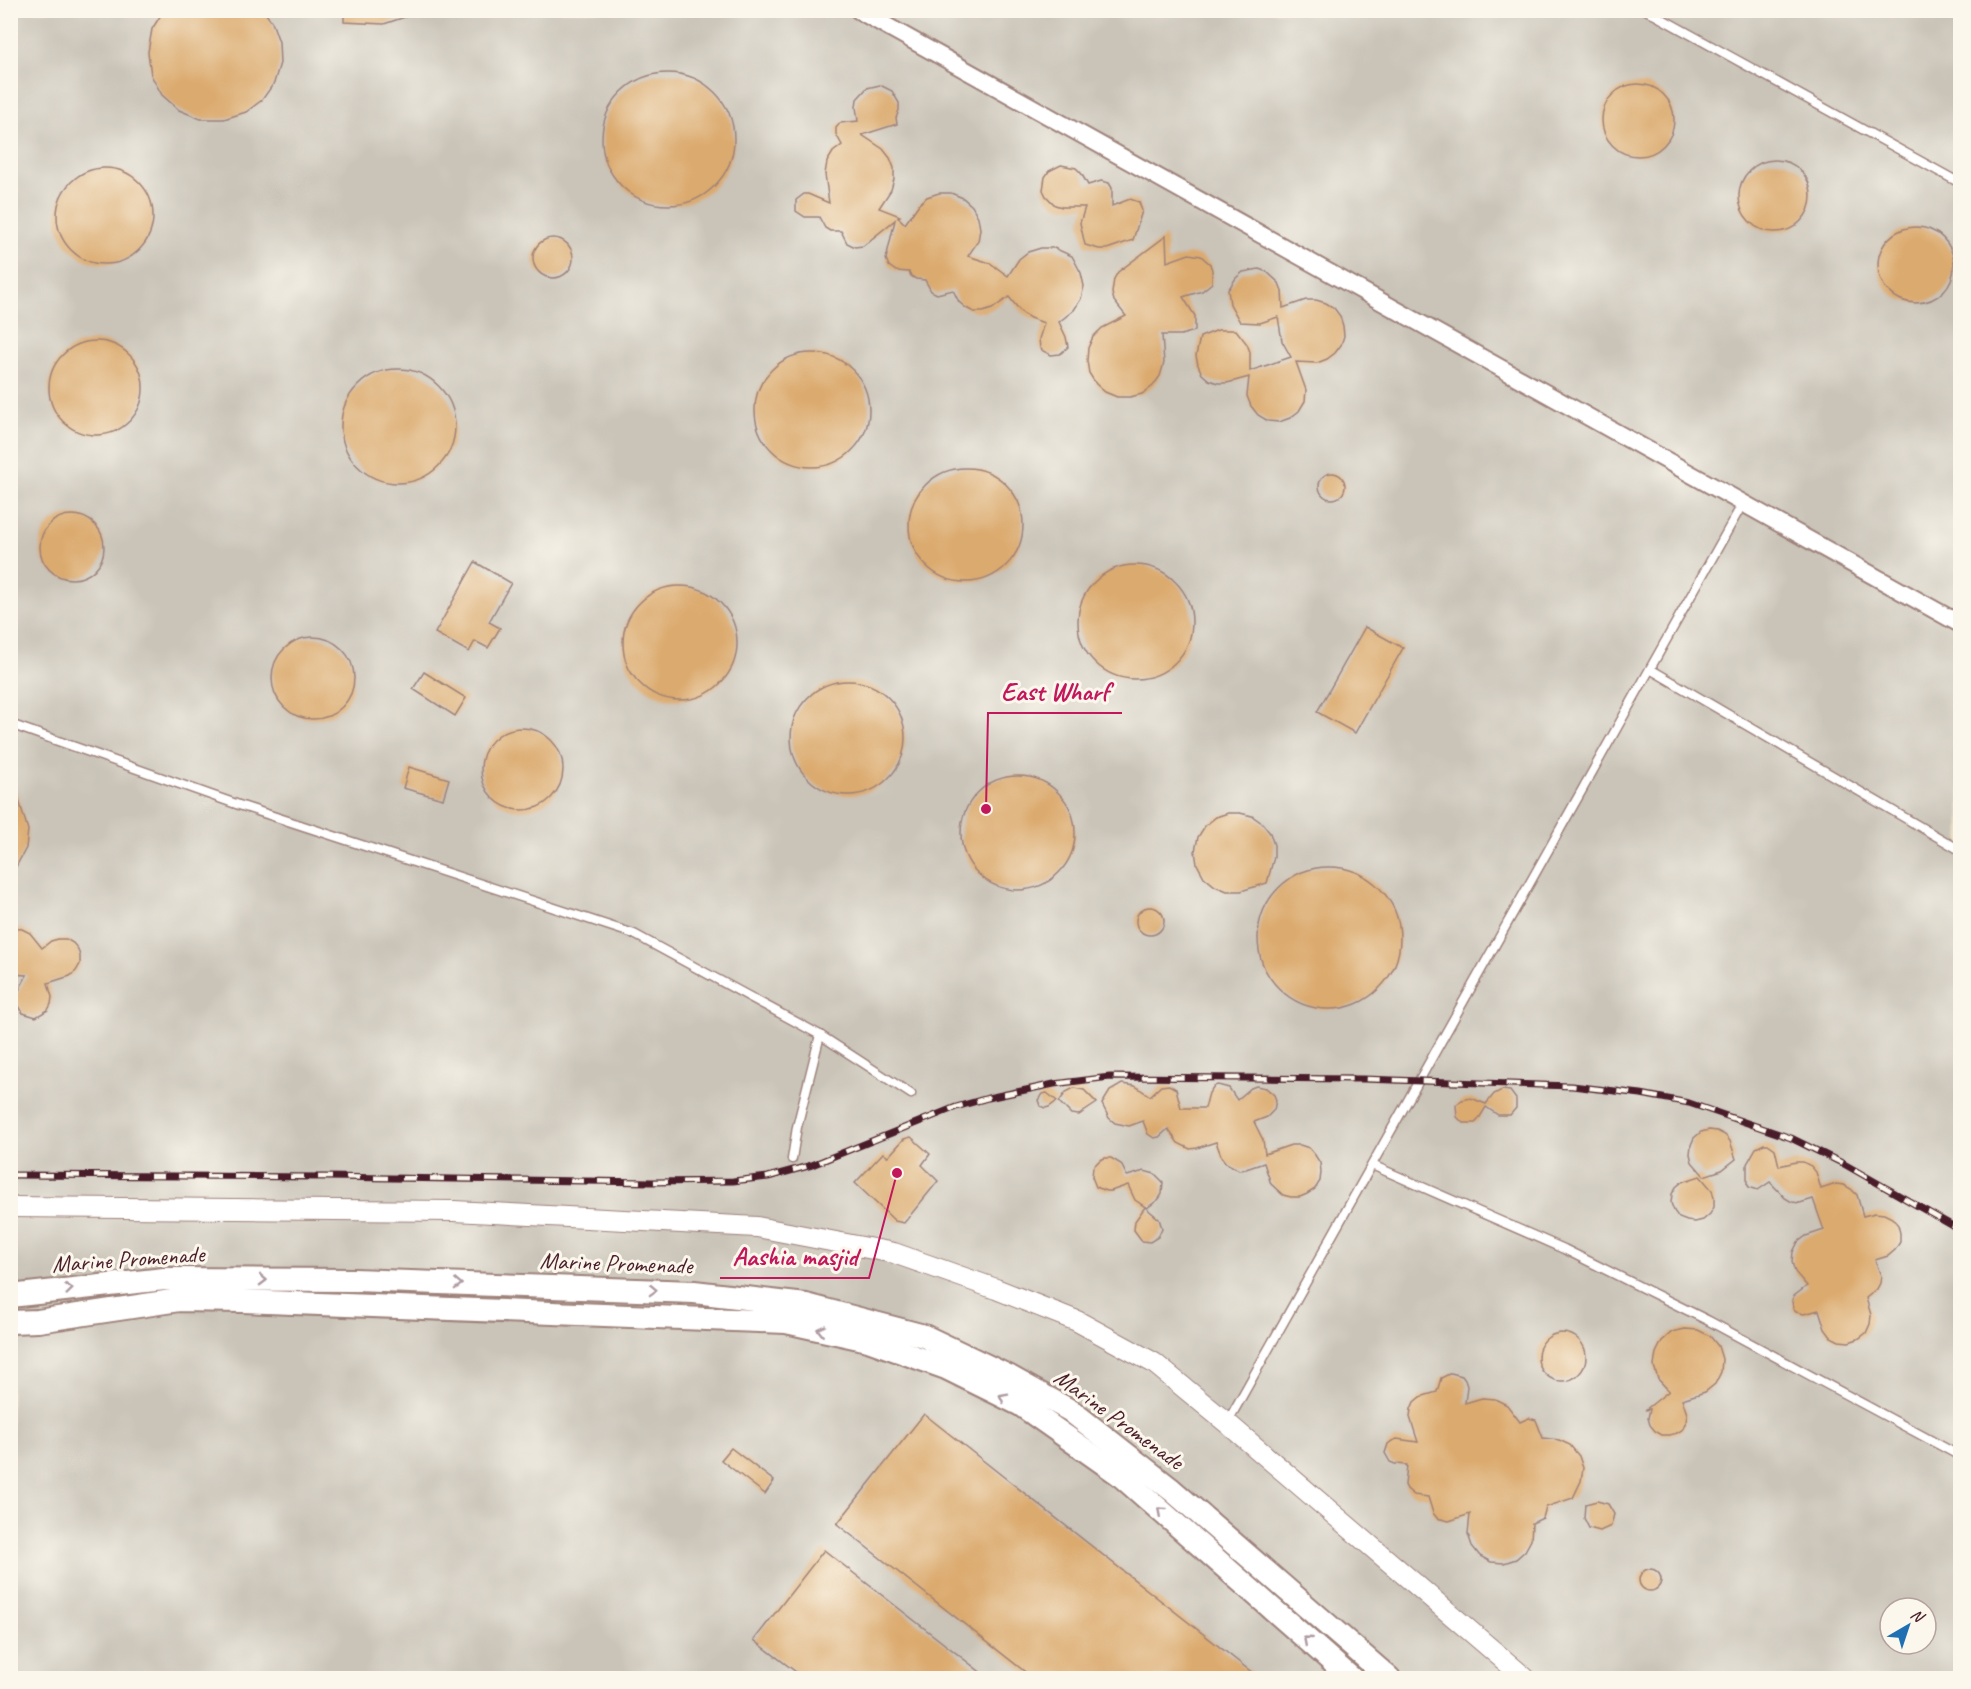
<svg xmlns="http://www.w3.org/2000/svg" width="1971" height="1689" font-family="Caveat,sans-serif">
  <rect width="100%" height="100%" fill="#fbf7ec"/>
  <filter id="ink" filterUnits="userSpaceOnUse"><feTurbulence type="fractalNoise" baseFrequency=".0167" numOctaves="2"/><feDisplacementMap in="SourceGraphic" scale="12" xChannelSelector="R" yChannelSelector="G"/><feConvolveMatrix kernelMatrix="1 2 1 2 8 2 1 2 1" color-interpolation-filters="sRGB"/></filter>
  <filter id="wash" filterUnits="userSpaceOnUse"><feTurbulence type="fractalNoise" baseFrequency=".008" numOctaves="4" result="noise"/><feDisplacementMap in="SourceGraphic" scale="24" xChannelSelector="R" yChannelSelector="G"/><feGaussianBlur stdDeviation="1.35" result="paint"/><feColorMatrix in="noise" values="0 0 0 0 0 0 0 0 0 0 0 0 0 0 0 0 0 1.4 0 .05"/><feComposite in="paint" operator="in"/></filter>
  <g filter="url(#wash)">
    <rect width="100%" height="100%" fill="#f3e4c8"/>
    <path fill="#c9c3b8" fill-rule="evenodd" d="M11,11H1960V1678H11ZM1890,1608H1926V1644H1890Z"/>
    <g id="blocks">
      <g fill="#dbaa6e">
        <polygon points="164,10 263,10 272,22 279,42 280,63 274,83 262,100 246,112 224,119 201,119 179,110 162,95 151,75 148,52 152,29"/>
        <polygon points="344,10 416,10 417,13 384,24 344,22"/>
        <circle cx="668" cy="139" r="66"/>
        <circle cx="1638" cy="120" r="36"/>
        <polygon points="880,85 892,91 899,103 899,110 896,118 897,124 862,135 883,149 890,158 894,168 894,179 891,190 879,208 900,216 898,217 905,224 919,204 927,197 939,193 951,193 963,198 972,206 978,217 980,229 978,241 968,256 990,263 1008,276 1019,259 1028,252 1041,248 1054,248 1072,256 1081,273 1084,286 1081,299 1074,310 1059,322 1066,337 1068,347 1060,354 1051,355 1043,351 1040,348 1039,339 1044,323 1030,318 1021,312 1009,297 992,309 983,312 974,312 966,308 959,302 953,290 937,294 931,291 925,280 916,279 911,276 909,272 896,271 889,266 886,259 895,220 863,246 855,247 847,243 841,231 830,231 825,228 819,217 805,217 796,211 796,200 804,194 808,194 829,203 825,174 827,162 833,152 842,145 836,134 836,128 840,123 858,121 856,107 857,99 867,88"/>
        <circle cx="1775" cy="196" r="36"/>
        <polygon points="1061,165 1076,168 1081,173 1088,185 1101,181 1109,183 1112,188 1112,206 1130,199 1139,202 1142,211 1133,240 1107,249 1099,249 1085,245 1080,223 1085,207 1062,207 1055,205 1046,196 1043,190 1045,177 1049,171"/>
        <circle cx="105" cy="216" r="48"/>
        <circle cx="1916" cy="265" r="38"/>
        <polygon points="1166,236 1167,262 1189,254 1201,256 1210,264 1212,270 1212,283 1202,291 1183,297 1195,316 1195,331 1181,335 1162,335 1164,363 1160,376 1153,386 1142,394 1130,397 1117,397 1105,392 1096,384 1089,373 1087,361 1088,348 1093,337 1102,328 1126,316 1114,301 1112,293 1114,279 1118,272"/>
        <circle cx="553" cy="258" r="20"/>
        <polygon points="1259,269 1267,272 1279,283 1282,291 1283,308 1306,300 1316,300 1326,303 1334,308 1340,316 1343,326 1344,336 1341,345 1335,353 1327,359 1317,363 1296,362 1306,390 1305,401 1299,411 1290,418 1279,422 1268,421 1258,415 1251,406 1247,396 1249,377 1227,383 1218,383 1209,380 1202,374 1198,365 1196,356 1200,337 1218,330 1236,330 1247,344 1250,352 1250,371 1291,357 1282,341 1278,317 1260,323 1240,322 1230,304 1228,290 1236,278 1243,272"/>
        <circle cx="96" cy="388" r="47"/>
        <circle cx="812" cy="410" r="57"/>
        <circle cx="398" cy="426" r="57"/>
        <circle cx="966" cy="525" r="57"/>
        <circle cx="1332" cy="486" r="13"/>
        <circle cx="72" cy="547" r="32"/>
        <polygon points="475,562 511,583 489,622 500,628 488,648 475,641 469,652 435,633"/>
        <circle cx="1135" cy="622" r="57"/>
        <circle cx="680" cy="643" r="57"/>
        <polygon points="1365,627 1403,648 1355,733 1317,712"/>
        <circle cx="313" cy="678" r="41"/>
        <polygon points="424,672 466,698 455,716 413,689"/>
        <circle cx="848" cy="738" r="57"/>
        <circle cx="522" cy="769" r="41"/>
        <polygon points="409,767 449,779 443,799 403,788"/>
        <circle cx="1018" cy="833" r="57"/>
        <polygon points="10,784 14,784 28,830 26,848 10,878"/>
        <polygon points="1228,813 1240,813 1252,816 1262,823 1270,833 1274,845 1274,857 1267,883 1241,891 1227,891 1215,886 1204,877 1197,864 1195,851 1198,837 1205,826 1216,817"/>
        <circle cx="1329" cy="938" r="71"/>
        <circle cx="1150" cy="921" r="14"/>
        <polygon points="10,928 22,929 30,933 42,948 51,941 58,939 66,939 73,943 78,949 80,956 80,964 76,971 70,976 48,983 52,997 51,1004 48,1010 36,1017 23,1013 16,1001 17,994 27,975 10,974"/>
        <polygon points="1122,1084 1135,1086 1150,1096 1161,1086 1169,1085 1176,1089 1181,1108 1205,1108 1209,1093 1214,1086 1218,1085 1229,1088 1237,1100 1251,1088 1256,1086 1266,1088 1274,1095 1276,1100 1274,1110 1267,1117 1254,1122 1263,1140 1265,1154 1291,1145 1300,1145 1309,1148 1315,1155 1320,1163 1321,1172 1320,1181 1315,1189 1307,1194 1300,1197 1291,1197 1283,1195 1271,1184 1264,1163 1246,1169 1239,1170 1226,1163 1222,1158 1216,1142 1197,1148 1190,1149 1178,1143 1168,1129 1159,1137 1154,1138 1148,1134 1143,1121 1129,1126 1115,1123 1109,1118 1102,1104 1110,1091"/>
        <polygon points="1074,1088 1084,1090 1097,1103 1079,1115 1071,1114 1059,1102 1066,1092"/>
        <polygon points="1502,1090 1510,1091 1516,1099 1516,1108 1510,1115 1498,1115 1486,1107 1478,1120 1475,1123 1463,1123 1457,1117 1456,1105 1462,1100 1471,1098 1486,1104 1494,1094"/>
        <polygon points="1047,1093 1057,1101 1049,1107 1045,1108 1040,1106 1038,1100 1042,1094"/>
        <polygon points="1709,1130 1717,1131 1725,1135 1730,1141 1736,1159 1722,1170 1704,1176 1692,1162 1690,1154 1691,1145 1694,1138 1701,1132"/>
        <polygon points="911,1137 930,1154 922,1165 938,1181 904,1223 895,1221 855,1183 883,1153 888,1157 904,1139"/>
        <polygon points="1764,1144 1768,1144 1775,1149 1779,1166 1796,1162 1803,1162 1811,1166 1816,1172 1821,1189 1836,1184 1844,1185 1851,1189 1857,1195 1863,1216 1875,1213 1884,1214 1892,1218 1898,1225 1900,1233 1900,1242 1895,1250 1888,1256 1875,1260 1881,1276 1880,1283 1877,1289 1866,1298 1871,1315 1870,1324 1866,1333 1858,1339 1849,1342 1839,1341 1831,1337 1825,1329 1819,1310 1804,1314 1796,1312 1793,1309 1792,1300 1794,1296 1807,1286 1795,1272 1792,1262 1793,1252 1798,1242 1806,1236 1824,1230 1813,1199 1800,1203 1792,1202 1785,1198 1770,1182 1758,1190 1749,1187 1747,1184 1747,1164 1756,1148"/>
        <polygon points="1105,1158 1111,1158 1121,1164 1127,1176 1144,1171 1155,1174 1163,1182 1162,1194 1159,1199 1147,1208 1135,1200 1128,1185 1111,1191 1106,1191 1096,1187 1092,1177 1093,1167 1100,1160"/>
        <polygon points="1700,1176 1712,1190 1714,1198 1714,1207 1710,1214 1703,1220 1695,1222 1687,1221 1679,1218 1674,1211 1671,1203 1672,1194 1676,1187 1682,1182"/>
        <polygon points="1145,1207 1159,1219 1162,1228 1158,1237 1150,1242 1142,1241 1134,1230 1135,1221"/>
        <polygon points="1685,1329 1698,1330 1710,1336 1718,1346 1722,1359 1721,1372 1715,1384 1705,1392 1682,1399 1687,1414 1686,1422 1683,1429 1677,1433 1669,1435 1662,1435 1655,1431 1650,1425 1648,1418 1650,1409 1645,1410 1669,1391 1658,1379 1654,1366 1656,1353 1662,1341 1672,1332"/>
        <circle cx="1562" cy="1357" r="24"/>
        <polygon points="1451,1373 1462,1376 1465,1380 1467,1386 1465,1403 1482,1398 1495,1399 1507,1405 1520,1422 1529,1418 1536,1420 1543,1438 1559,1440 1570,1445 1579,1456 1583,1468 1581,1481 1573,1498 1546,1507 1543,1518 1532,1523 1531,1540 1525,1551 1516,1559 1504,1563 1491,1562 1480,1556 1472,1546 1468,1534 1470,1514 1449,1521 1437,1518 1433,1513 1428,1497 1414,1495 1407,1489 1405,1485 1407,1465 1395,1464 1390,1462 1385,1453 1388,1444 1392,1441 1397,1439 1418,1442 1410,1417 1411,1409 1414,1402 1420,1397 1437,1392 1441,1378"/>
        <polygon points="924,1414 1259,1678 1033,1678 837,1524"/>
        <polygon points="731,1448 774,1481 765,1494 721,1460"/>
        <polygon points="1597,1501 1608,1504 1614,1514 1611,1526 1600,1531 1589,1528 1584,1518 1585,1504"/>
        <polygon points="824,1550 988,1678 804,1678 754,1640"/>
        <circle cx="1650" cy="1580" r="11"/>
      </g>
    </g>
  </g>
  <g filter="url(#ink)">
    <use href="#blocks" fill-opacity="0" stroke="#9e827a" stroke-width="1.5"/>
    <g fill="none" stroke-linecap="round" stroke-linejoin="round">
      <g stroke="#9e827a" stroke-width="11">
        <g id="service">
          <polyline points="1646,10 1960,183"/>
          <polyline points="1650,669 1960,850"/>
          <polyline points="10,724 239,805 634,934 820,1035 911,1094"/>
          <polyline points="792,1159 797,1127 820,1035"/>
          <polyline points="1372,1165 1564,1249 1709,1321 1960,1456"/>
          <polyline points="1227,1423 1743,503"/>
        </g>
      </g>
      <g stroke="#9e827a" stroke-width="20">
        <polyline id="minor" points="858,10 1960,624"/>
      </g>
      <g stroke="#9e827a" stroke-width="22">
        <polyline id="tertiary" points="10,1207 454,1211 757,1227 894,1253 996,1289 1077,1321 1154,1363 1227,1423 1525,1678"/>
      </g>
      <g stroke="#9e827a" stroke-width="26">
        <g id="secondary">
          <polyline points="10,1296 164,1279 354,1280 694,1292 806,1305 924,1336 1010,1377 1071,1411 1172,1490 1389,1678"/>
          <polyline points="10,1322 38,1321 179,1300 242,1301 786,1322 868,1340 946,1368 1021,1405 1119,1474 1351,1678"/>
        </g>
      </g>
      <use href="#service" stroke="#fff" stroke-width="8"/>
      <use href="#minor" stroke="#fff" stroke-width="16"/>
      <use href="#tertiary" stroke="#fff" stroke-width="20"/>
      <use href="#secondary" stroke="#fff" stroke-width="22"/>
      <g stroke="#4a1f2b" stroke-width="7">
        <polyline id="rail" points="10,1175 327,1177 652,1182 733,1181 768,1177 812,1165 956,1107 988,1098 1054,1084 1110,1077 1363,1079 1572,1086 1641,1094 1689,1103 1791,1138 1844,1164 1960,1230"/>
      </g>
      <use href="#rail" stroke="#fbf7ec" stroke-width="4.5" stroke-dasharray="14" stroke-linecap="butt"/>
    </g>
    <defs><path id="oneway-chevron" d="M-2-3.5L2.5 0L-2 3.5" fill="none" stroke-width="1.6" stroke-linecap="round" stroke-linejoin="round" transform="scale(1.5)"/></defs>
    <g stroke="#ae9aa0">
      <use href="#oneway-chevron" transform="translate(263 1280) rotate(1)"/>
      <use href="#oneway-chevron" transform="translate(458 1284) rotate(2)"/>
      <use href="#oneway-chevron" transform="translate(69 1289) rotate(-6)"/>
      <use href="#oneway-chevron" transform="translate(653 1290) rotate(2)"/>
      <use href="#oneway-chevron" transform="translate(821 1330) rotate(-167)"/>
      <use href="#oneway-chevron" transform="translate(1003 1397) rotate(-153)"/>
      <use href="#oneway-chevron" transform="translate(1161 1511) rotate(-139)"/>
      <use href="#oneway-chevron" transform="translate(1307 1640) rotate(-139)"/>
    </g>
  </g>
  <g text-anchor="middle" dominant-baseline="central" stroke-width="6" stroke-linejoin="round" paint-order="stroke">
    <g font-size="24" fill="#4a1f2b" stroke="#fbf7ec">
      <text transform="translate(128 1259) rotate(-4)">Marine Promenade</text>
      <text transform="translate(616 1263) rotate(2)">Marine Promenade</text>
      <text transform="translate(1119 1419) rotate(36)">Marine Promenade</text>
    </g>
  </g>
  <path fill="none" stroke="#c2185b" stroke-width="2" d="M986 809L988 713H1122M897 1173L869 1278H720"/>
  <g fill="#c2185b" stroke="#fbf7ec" stroke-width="2">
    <circle cx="986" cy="809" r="6"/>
    <circle cx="897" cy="1173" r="6"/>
  </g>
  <g font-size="26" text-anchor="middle" font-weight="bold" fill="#c2185b" stroke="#fbf7ec" stroke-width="6" stroke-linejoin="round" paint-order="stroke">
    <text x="1055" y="700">East Wharf</text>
    <text x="795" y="1265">Aashia masjid</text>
  </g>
  <rect width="1971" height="1689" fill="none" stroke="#fbf7ec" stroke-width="36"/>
  <g transform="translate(1908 1626) rotate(39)"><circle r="28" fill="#fbf7ec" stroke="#b4a19f" stroke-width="1.5"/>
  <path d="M0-4.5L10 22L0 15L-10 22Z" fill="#1f6fb2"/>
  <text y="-9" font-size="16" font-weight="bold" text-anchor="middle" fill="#4a1f2b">N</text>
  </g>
</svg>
